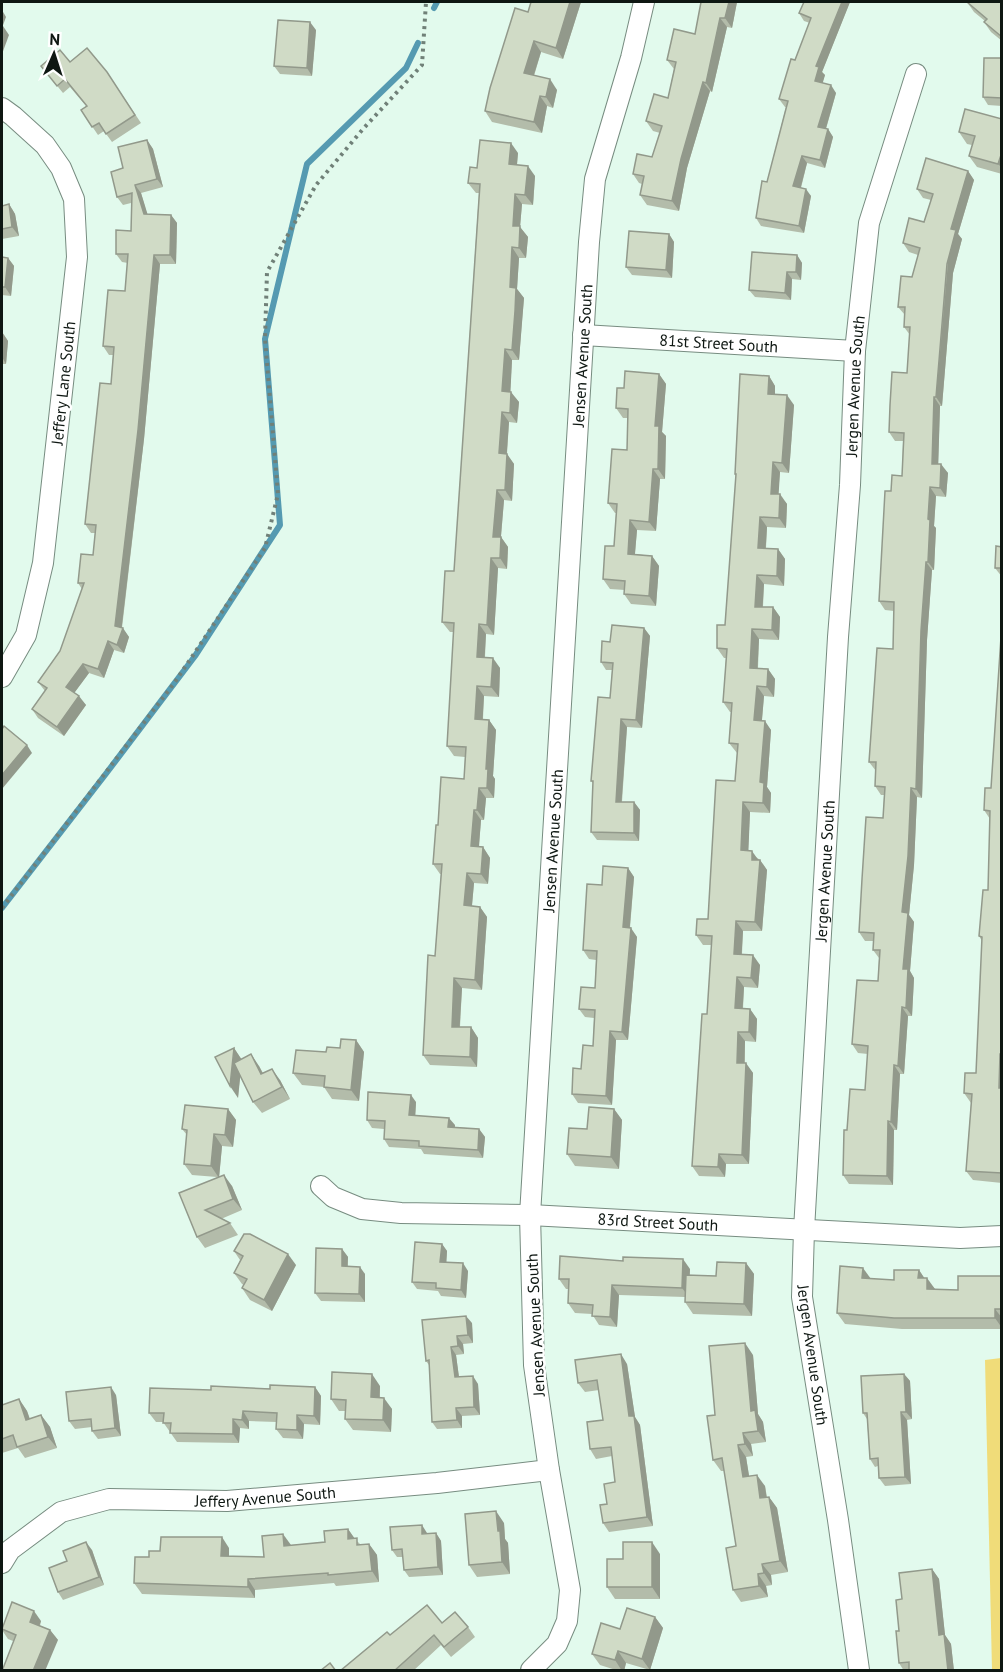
<svg xmlns="http://www.w3.org/2000/svg" width="1003" height="1672" font-family="'PT Sans',sans-serif">
  <rect width="100%" height="100%" fill="#e2faed"/>
  <polygon fill="#f0dc79" points="1001,1358 1002,1670 992,1670 985,1360"/>
  <g fill="none" stroke-linecap="round" stroke-linejoin="round">
    <g stroke="#559ab1" stroke-width="6">
      <polyline points="434,8 437,2"/>
      <polyline points="2,908 105,775 195,656 280,525 265,339 307,164 406,68 418,43"/>
    </g>
    <g stroke="#778c80" stroke-width="22">
      <g id="street">
        <polyline points="2,108 13,116 45,145 61,168 74,199 77,257 43,563 26,635 2,677"/>
        <path id="s1" d="M583,335L855,351"/>
        <path id="s2" d="M321,1186L333,1197L362,1209L401,1213L530,1215L960,1238L1002,1236"/>
        <path id="s3" d="M2,1563L10,1550L61,1512L109,1499L227,1501L437,1483L549,1470"/>
        <path id="s4" d="M531,1670L557,1644L567,1621L570,1590L549,1470L534,1365L530,1215L589,242L595,179L631,58L644,2"/>
        <path id="s5" d="M859,1670L838,1520L802,1297L804,1230L838,637L850,485L855,351L869,223L916,74"/>
      </g>
    </g>
    <polyline stroke="#708078" stroke-width="4" stroke-dasharray="3 4.5" stroke-linecap="butt" points="2,908 175,682 265,548 278,494 265,339 267,272 316,185 363,129 422,65 426,2"/>
    <use href="#street" stroke="#fff" stroke-width="20"/>
  </g>
  <g fill="#b3bcaa">
    <polygon points="531,2 581,2 563,59 541,52 534,76 557,90 553,108 547,106 542,133 492,122 485,111 528,12"/>
    <polygon points="701,2 737,2 732,28 727,27 712,92 710,91 687,168 679,211 647,205 640,195 642,184 639,183 633,174 652,157 660,133 653,131 646,121 668,98 674,69 667,60 695,34"/>
    <polygon points="804,2 850,2 822,72 825,75 822,83 836,93 826,129 828,129 833,137 825,168 807,163 801,188 811,196 804,233 761,226 756,218 767,182 786,107 785,107 779,99 810,23 804,21 799,13"/>
    <polygon points="967,2 1002,2 1002,41 991,32 984,22 985,21 974,12"/>
    <polygon points="316,30 312,76 280,74 274,66"/>
    <polygon points="1002,58 1002,106 988,105 983,97"/>
    <polygon points="70,62 107,72 141,123 112,142 104,131 98,135 81,110 86,106 70,87 63,93 41,66"/>
    <polygon points="1002,119 1002,174 977,167 969,156 972,145 967,144 959,132"/>
    <polygon points="147,140 153,149 163,187 141,193 147,214 171,215 177,223 176,264 160,264 144,439 122,628 129,637 124,653 114,650 104,678 89,673 74,693 86,705 64,736 38,718 32,709 45,691 38,682 60,651 82,589 78,583 93,555 95,533 91,533 85,524 111,384 113,355 109,355 103,346 125,291 128,263 122,262 116,254 131,231 131,203 123,205 117,197 123,168"/>
    <polygon points="518,153 517,165 535,176 533,205 522,204 520,227 528,237 526,258 519,258 517,289 524,298 522,321 519,360 512,360 510,392 519,402 517,423 509,422 507,454 514,464 512,501 504,500 501,537 508,547 507,569 498,568 494,635 486,634 485,657 500,668 499,697 484,696 483,719 489,720 496,730 493,776 495,779 494,798 486,798 484,820 481,820 479,847 483,847 490,858 488,884 474,883 472,906 480,907 487,917 482,990 462,988 460,1027 471,1027 478,1038 477,1067 430,1065 423,1055 435,956 441,874 440,874 433,864 438,825 464,779 465,757 454,756 447,746 454,632 450,632 442,622 454,571 479,193 476,193 468,183 477,168"/>
    <polygon points="968,171 974,180 958,234 962,239 953,273 942,406 940,406 938,464 948,473 946,497 936,496 934,526 936,528 934,570 932,570 927,640 922,798 917,797 914,865 909,915 914,922 910,971 914,978 912,1016 908,1016 904,1074 900,1074 897,1130 894,1130 893,1185 849,1184 843,1175 847,1130 865,1090 868,1054 858,1053 852,1044 878,981 879,958 873,950 873,941 865,941 859,932 883,818 884,795 881,795 875,786 876,771 869,762 893,649 894,611 885,610 879,601 891,491 902,476 903,441 895,441 889,432 907,373 910,335 904,327 905,315 898,307 912,277 918,255 909,252 903,243 924,222 931,200 923,198 917,189"/>
    <polygon points="9,204 15,214 19,236 2,239 2,206"/>
    <polygon points="669,234 674,242 672,278 632,275 626,267"/>
    <polygon points="797,255 802,263 801,280 792,279 791,300 755,297 749,290"/>
    <polygon points="2,257 8,258 14,266 11,296 2,295"/>
    <polygon points="2,332 8,341 6,364 2,364"/>
    <polygon points="659,374 666,384 662,432 666,436 665,479 660,479 656,531 637,530 635,554 652,556 659,566 656,606 631,604 624,594 625,590 610,589 603,579 614,546 616,513 615,513 608,503 627,450 628,418 623,418 616,408 624,388"/>
    <polygon points="769,376 775,386 775,395 794,405 789,473 780,472 778,494 787,504 786,528 767,527 766,548 778,549 785,559 784,586 764,584 763,607 773,607 780,617 779,640 759,639 758,668 768,669 775,679 774,697 764,696 762,720 771,730 767,787 771,793 770,813 750,812 748,851 760,860 767,870 762,931 743,931 742,954 760,965 758,988 744,987 743,1009 750,1009 757,1019 756,1042 745,1041 745,1063 753,1073 749,1164 726,1164 725,1177 699,1176 692,1166 707,1014 712,945 703,945 696,935 708,919 735,781 737,753 729,743 731,712 730,712 723,702 726,658 724,658 717,648 725,625 736,476 735,474"/>
    <polygon points="1002,547 1002,577 995,568"/>
    <polygon points="1002,622 1002,1183 973,1180 966,1171 971,1103 964,1093 976,1073 982,941 979,936 988,890 990,819 984,810 991,788"/>
    <polygon points="644,628 650,636 642,728 627,727 622,802 634,802 640,810 639,841 597,840 591,832 593,783 591,781 610,698 612,670 606,670 601,662 610,642"/>
    <polygon points="628,868 634,877 630,928 637,937 628,1040 616,1040 612,1105 578,1103 572,1094 581,1069 593,1046 594,1018 585,1017 579,1009 595,988 596,960 589,959 583,950 602,885"/>
    <polygon points="356,1040 364,1052 359,1101 332,1099 324,1087 302,1085 293,1073 326,1052 340,1048"/>
    <polygon points="234,1048 241,1059 259,1066 263,1073 280,1080 290,1099 262,1113 253,1102 240,1075 238,1098"/>
    <polygon points="416,1102 415,1115 455,1125 455,1127 479,1129 485,1137 483,1158 424,1154 421,1149 389,1147 384,1139 384,1129 372,1128 367,1120"/>
    <polygon points="228,1109 236,1120 233,1147 222,1146 219,1177 232,1186 242,1210 221,1219 230,1223 238,1235 205,1248 197,1237 217,1177 192,1175 184,1164 187,1135 182,1129"/>
    <polygon points="614,1109 622,1120 619,1169 575,1166 567,1154 587,1129"/>
    <polygon points="442,1244 447,1251 446,1262 468,1271 466,1298 441,1296 438,1291 417,1289 412,1282"/>
    <polygon points="342,1249 348,1257 348,1266 365,1274 365,1302 321,1301 315,1293"/>
    <polygon points="234,1251 296,1265 272,1311 250,1300 242,1288 244,1285 242,1284 234,1273 240,1260"/>
    <polygon points="746,1263 754,1274 752,1316 693,1314 685,1302 685,1297 619,1295 617,1327 599,1325 592,1314 575,1313 568,1303 569,1289 566,1289 559,1279 690,1269 689,1275 716,1276"/>
    <polygon points="919,1270 924,1278 935,1289 958,1290 1002,1276 1002,1329 902,1329 845,1324 837,1313 871,1279 894,1280"/>
    <polygon points="472,1323 473,1343 463,1344 464,1354 456,1355 459,1377 478,1384 480,1415 462,1416 462,1428 437,1429 432,1422 429,1365 426,1361"/>
    <polygon points="753,1355 758,1414 763,1422 766,1442 751,1444 753,1456 746,1457 749,1476 765,1486 767,1497 769,1497 777,1508 788,1572 771,1575 772,1585 766,1586 768,1597 741,1602 733,1590 736,1546 724,1471 721,1471 713,1460"/>
    <polygon points="627,1364 635,1417 640,1425 653,1526 609,1532 603,1523 607,1504 615,1482 612,1456 596,1459 590,1449 603,1420 599,1390 585,1392 578,1383"/>
    <polygon points="904,1374 910,1381 912,1419 907,1420 911,1484 885,1486 879,1478 878,1466 875,1467 870,1459 867,1419 863,1413"/>
    <polygon points="380,1386 380,1397 392,1409 391,1432 353,1430 345,1419 345,1411 339,1411 331,1399"/>
    <polygon points="315,1387 321,1396 320,1425 304,1424 303,1439 283,1438 276,1429 277,1422 249,1421 249,1429 240,1428 239,1443 177,1442 163,1422 156,1422 149,1413 211,1390"/>
    <polygon points="116,1395 121,1436 98,1439 92,1431 92,1427 75,1429 69,1421"/>
    <polygon points="19,1399 27,1411 30,1419 41,1415 50,1427 57,1448 25,1458 18,1448 2,1453 2,1405"/>
    <polygon points="504,1523 505,1539 508,1543 510,1574 477,1577 469,1565"/>
    <polygon points="348,1529 354,1538 361,1545 369,1544 377,1555 379,1582 336,1586 334,1583 255,1590 255,1598 142,1594 134,1583 149,1557 160,1551 229,1548 229,1556 264,1557 291,1545 325,1542"/>
    <polygon points="427,1533 436,1533 441,1541 443,1575 409,1577 404,1570 403,1557 397,1557 392,1550"/>
    <polygon points="92,1550 104,1585 63,1600 58,1592 67,1561"/>
    <polygon points="660,1554 660,1599 615,1599 607,1587 623,1559"/>
    <polygon points="932,1569 939,1579 945,1635 951,1644 954,1671 904,1671 899,1663 899,1631 902,1599"/>
    <polygon points="655,1617 663,1628 650,1670 626,1663 624,1671 619,1671 600,1665 592,1654 620,1629"/>
    <polygon points="41,1621 40,1626 50,1630 58,1640 13,1641 8,1639 2,1630 2,1627"/>
    <polygon points="442,1623 468,1627 475,1637 451,1657 441,1645 413,1671 340,1671 390,1635"/>
  </g>
  <g fill="#92998b">
    <polygon points="570,2 581,2 563,59 556,48"/>
    <polygon points="729,2 737,2 732,28 725,18"/>
    <polygon points="842,2 850,2 822,72 825,75 821,89 815,81 816,66"/>
    <polygon points="2,10 6,17 2,28"/>
    <polygon points="720,18 727,27 712,92 706,83"/>
    <polygon points="310,22 316,30 312,76 307,68"/>
    <polygon points="3,26 9,35 2,54 2,30"/>
    <polygon points="534,41 541,52 531,84 524,73"/>
    <polygon points="550,79 557,90 553,108 546,97"/>
    <polygon points="703,82 710,91 687,168 679,211 672,201 681,159"/>
    <polygon points="831,85 836,93 824,135 818,127"/>
    <polygon points="540,96 547,106 542,133 534,122"/>
    <polygon points="828,129 833,137 825,168 820,160"/>
    <polygon points="147,140 153,149 163,187 157,179"/>
    <polygon points="511,143 518,153 516,174 509,164"/>
    <polygon points="1002,152 1002,168 998,164"/>
    <polygon points="802,156 807,163 799,194 793,186"/>
    <polygon points="528,166 535,176 533,205 525,195"/>
    <polygon points="968,171 974,180 958,234 962,239 953,273 942,406 936,397 951,229"/>
    <polygon points="135,185 141,193 150,222 144,214"/>
    <polygon points="806,189 811,196 804,233 799,226"/>
    <polygon points="515,194 522,204 520,227 528,237 526,258 519,248 513,226"/>
    <polygon points="9,204 15,214 19,236 12,227"/>
    <polygon points="171,215 177,223 176,264 170,255"/>
    <polygon points="669,234 674,242 672,278 666,270"/>
    <polygon points="512,247 519,258 517,289 524,298 519,360 512,350 510,287"/>
    <polygon points="154,255 160,264 144,439 121,633 123,628 129,637 124,653 117,645 115,626"/>
    <polygon points="797,255 802,263 801,280 796,272"/>
    <polygon points="8,258 14,266 11,296 5,287"/>
    <polygon points="787,272 792,279 791,300 785,293"/>
    <polygon points="2,332 8,341 6,364 2,357"/>
    <polygon points="505,349 512,360 510,401 502,391"/>
    <polygon points="659,374 666,384 662,432 666,436 665,479 658,469 655,426"/>
    <polygon points="769,376 775,386 775,404 768,394"/>
    <polygon points="511,392 519,402 517,423 510,413"/>
    <polygon points="787,395 794,405 789,473 782,463"/>
    <polygon points="934,397 940,406 938,473 932,464"/>
    <polygon points="502,412 509,422 506,464 499,453"/>
    <polygon points="507,454 514,464 512,501 505,490"/>
    <polygon points="773,462 780,472 778,504 771,494"/>
    <polygon points="941,464 948,473 946,497 940,488"/>
    <polygon points="653,469 660,479 656,531 649,522"/>
    <polygon points="930,487 936,496 934,526 936,528 934,570 928,562 928,519"/>
    <polygon points="497,490 504,500 500,547 493,537"/>
    <polygon points="780,494 787,504 786,528 779,518"/>
    <polygon points="760,517 767,527 765,558 758,548"/>
    <polygon points="630,520 637,530 634,564 628,554"/>
    <polygon points="501,537 508,547 507,569 500,558"/>
    <polygon points="778,549 785,559 784,586 777,576"/>
    <polygon points="652,556 659,566 656,606 649,596"/>
    <polygon points="491,558 498,568 494,635 487,625"/>
    <polygon points="926,562 932,570 927,640 922,798 916,789 921,631"/>
    <polygon points="757,575 764,584 762,616 755,607"/>
    <polygon points="773,607 780,617 779,640 772,630"/>
    <polygon points="479,624 486,634 484,667 477,657"/>
    <polygon points="644,628 650,636 642,728 636,720"/>
    <polygon points="752,629 759,639 757,678 750,668"/>
    <polygon points="108,641 114,650 104,678 98,669"/>
    <polygon points="493,658 500,668 499,697 491,687"/>
    <polygon points="83,664 89,673 72,696 66,687"/>
    <polygon points="768,669 775,679 774,697 767,687"/>
    <polygon points="477,686 484,696 482,729 475,719"/>
    <polygon points="757,686 764,696 761,730 754,720"/>
    <polygon points="79,696 86,705 64,736 57,727"/>
    <polygon points="621,719 627,727 621,809 616,802"/>
    <polygon points="489,720 496,730 493,776 495,779 494,798 487,788 486,769"/>
    <polygon points="765,721 771,730 767,787 771,793 770,813 763,803 760,782"/>
    <polygon points="27,745 32,753 2,789 2,775"/>
    <polygon points="479,788 486,798 484,820 477,810"/>
    <polygon points="911,788 917,797 914,865 909,915 914,922 910,971 914,978 912,1016 906,1008 903,969 902,912"/>
    <polygon points="634,802 640,810 639,841 634,833"/>
    <polygon points="743,802 750,812 748,860 741,850"/>
    <polygon points="474,810 481,820 478,857 471,846"/>
    <polygon points="483,847 490,858 488,884 481,874"/>
    <polygon points="752,851 759,861 752,860"/>
    <polygon points="760,860 767,870 762,931 755,922"/>
    <polygon points="628,868 634,877 629,936 623,927"/>
    <polygon points="467,873 474,883 471,915 464,905"/>
    <polygon points="480,907 487,917 482,990 475,980"/>
    <polygon points="736,921 743,931 741,964 734,954"/>
    <polygon points="631,928 637,937 628,1040 622,1032"/>
    <polygon points="753,955 760,965 758,988 751,978"/>
    <polygon points="737,977 744,987 742,1018 735,1008"/>
    <polygon points="454,978 462,988 459,1037 452,1027"/>
    <polygon points="902,1007 908,1016 904,1074 898,1066"/>
    <polygon points="750,1009 757,1019 756,1042 749,1032"/>
    <polygon points="471,1027 478,1038 477,1067 470,1057"/>
    <polygon points="610,1031 616,1040 612,1105 606,1096"/>
    <polygon points="738,1032 745,1041 744,1073 737,1063"/>
    <polygon points="356,1040 364,1052 359,1101 351,1090"/>
    <polygon points="234,1048 242,1060 238,1098 230,1086"/>
    <polygon points="251,1054 259,1066 269,1086 261,1074"/>
    <polygon points="1000,1054 1002,1056 1002,1092 999,1088"/>
    <polygon points="746,1063 753,1073 749,1164 742,1155"/>
    <polygon points="894,1065 900,1074 897,1130 891,1122"/>
    <polygon points="272,1069 280,1080 290,1099 282,1087"/>
    <polygon points="411,1095 416,1102 415,1122 409,1115"/>
    <polygon points="228,1109 236,1120 233,1147 225,1135"/>
    <polygon points="614,1109 622,1120 619,1169 611,1157"/>
    <polygon points="449,1118 455,1125 454,1135 448,1127"/>
    <polygon points="888,1121 894,1130 893,1185 887,1176"/>
    <polygon points="479,1129 485,1137 483,1158 478,1150"/>
    <polygon points="214,1134 222,1146 219,1178 211,1166"/>
    <polygon points="719,1154 726,1164 725,1177 718,1167"/>
    <polygon points="224,1175 232,1186 242,1210 233,1199"/>
    <polygon points="442,1244 447,1251 446,1270 440,1262"/>
    <polygon points="342,1249 348,1257 347,1274 342,1266"/>
    <polygon points="288,1254 296,1265 272,1311 264,1300"/>
    <polygon points="683,1259 690,1269 689,1297 682,1288"/>
    <polygon points="463,1263 468,1271 466,1298 461,1290"/>
    <polygon points="746,1263 754,1274 752,1316 744,1304"/>
    <polygon points="360,1267 365,1274 365,1302 359,1294"/>
    <polygon points="863,1268 871,1279 862,1278"/>
    <polygon points="919,1270 927,1282 918,1278"/>
    <polygon points="927,1278 935,1289 927,1289"/>
    <polygon points="612,1285 619,1295 617,1327 610,1317"/>
    <polygon points="995,1309 1002,1318 1002,1328 995,1318"/>
    <polygon points="466,1316 472,1323 473,1343 468,1335"/>
    <polygon points="457,1336 463,1344 464,1354 458,1346"/>
    <polygon points="745,1343 753,1355 758,1414 763,1422 766,1442 758,1431 751,1411"/>
    <polygon points="451,1347 456,1355 460,1385 455,1377"/>
    <polygon points="621,1354 627,1364 635,1417 640,1425 653,1526 647,1517 629,1416"/>
    <polygon points="372,1374 380,1386 379,1409 371,1397"/>
    <polygon points="904,1374 910,1381 912,1419 906,1412"/>
    <polygon points="473,1376 478,1384 480,1415 474,1407"/>
    <polygon points="111,1387 116,1395 121,1436 115,1428"/>
    <polygon points="315,1387 321,1396 320,1425 314,1416"/>
    <polygon points="384,1398 392,1409 391,1432 383,1420"/>
    <polygon points="19,1399 27,1411 34,1432 26,1420"/>
    <polygon points="456,1408 462,1416 462,1428 457,1420"/>
    <polygon points="243,1411 249,1421 249,1429 242,1420"/>
    <polygon points="901,1412 907,1420 911,1484 905,1477"/>
    <polygon points="41,1415 50,1427 57,1448 48,1437"/>
    <polygon points="297,1415 304,1424 303,1439 297,1430"/>
    <polygon points="233,1419 240,1428 239,1443 233,1434"/>
    <polygon points="743,1433 751,1444 753,1456 745,1444"/>
    <polygon points="738,1445 746,1457 751,1488 743,1477"/>
    <polygon points="757,1475 765,1486 768,1509 760,1498"/>
    <polygon points="769,1497 777,1508 788,1572 780,1561"/>
    <polygon points="496,1511 504,1523 505,1539 508,1543 510,1574 502,1562 498,1531"/>
    <polygon points="422,1525 427,1533 422,1534"/>
    <polygon points="348,1529 355,1539 348,1539"/>
    <polygon points="436,1533 441,1541 443,1575 438,1567"/>
    <polygon points="283,1534 291,1545 284,1546"/>
    <polygon points="222,1537 229,1548 229,1567 221,1556"/>
    <polygon points="86,1542 92,1550 104,1585 99,1577"/>
    <polygon points="652,1542 660,1554 660,1599 652,1587"/>
    <polygon points="369,1544 377,1555 379,1582 372,1571"/>
    <polygon points="762,1564 771,1575 772,1585 764,1573"/>
    <polygon points="932,1569 939,1579 945,1635 951,1644 954,1671 948,1671 939,1635"/>
    <polygon points="758,1574 766,1586 768,1597 759,1586"/>
    <polygon points="248,1579 255,1590 255,1598 248,1587"/>
    <polygon points="34,1611 41,1621 37,1632 30,1622"/>
    <polygon points="655,1617 663,1628 650,1670 642,1659"/>
    <polygon points="50,1630 58,1640 45,1671 33,1671"/>
    <polygon points="618,1651 626,1663 624,1671 622,1671 615,1660"/>
  </g>
  <g fill="#d0dbc6" stroke="#92998b" stroke-width="1.5">
    <polygon points="531,2 570,2 556,48 534,41 524,73 550,79 546,97 540,96 534,122 485,111 490,88 515,8 528,12"/>
    <polygon points="701,2 729,2 725,18 720,18 706,83 703,82 681,159 672,201 640,195 644,176 633,174 637,154 652,157 662,126 646,121 654,94 668,98 676,62 667,60 674,29 695,34"/>
    <polygon points="804,2 842,2 816,66 819,67 815,81 831,85 818,127 828,129 820,160 802,156 793,186 806,189 799,226 756,218 762,181 767,182 788,101 779,99 791,59 795,60 811,18 799,13"/>
    <polygon points="967,2 1002,2 1002,37 984,22 987,19"/>
    <polygon points="278,20 310,22 307,68 274,66"/>
    <polygon points="87,48 107,72 135,115 106,134 99,123 92,127 81,110 87,106 65,79 57,86 41,66 60,50 70,62"/>
    <polygon points="984,58 1002,58 1002,98 983,97"/>
    <polygon points="965,109 1002,119 1002,152 998,164 969,156 975,136 959,132"/>
    <polygon points="147,140 157,179 135,185 144,214 171,215 170,255 154,255 138,430 115,626 123,628 117,645 108,641 98,669 83,664 66,687 79,696 57,727 32,709 47,688 38,682 60,651 84,583 78,583 81,554 93,555 96,525 85,524 100,383 111,384 114,347 103,346 108,290 125,291 128,254 116,254 116,230 131,231 132,193 117,197 111,172 123,168 118,147"/>
    <polygon points="480,140 511,143 509,164 528,166 525,195 515,194 513,226 520,226 519,248 512,247 510,287 516,288 515,311 512,350 505,349 502,391 511,392 510,413 502,412 499,453 507,454 505,490 497,490 493,537 501,537 500,558 491,558 487,625 479,624 477,657 493,658 491,687 477,686 475,719 489,720 486,769 488,769 487,788 479,788 477,810 474,810 471,846 483,847 481,874 467,873 464,905 480,907 475,980 454,978 452,1027 471,1027 470,1057 423,1055 428,955 435,956 442,864 433,864 436,825 438,825 441,777 464,779 466,747 447,746 454,623 442,622 445,571 454,571 480,184 468,183 470,167 477,168"/>
    <polygon points="926,158 968,171 951,229 956,230 947,264 936,397 934,397 932,464 941,464 940,488 930,487 928,519 930,520 928,562 926,562 921,631 916,789 911,788 908,856 902,912 908,913 903,969 908,969 906,1008 902,1007 898,1066 894,1065 891,1122 888,1121 887,1176 843,1175 844,1130 847,1130 850,1089 865,1090 868,1046 852,1044 857,980 878,981 880,950 873,950 874,933 859,932 862,879 866,817 883,818 885,787 875,786 876,762 869,762 877,648 893,649 894,602 879,601 885,491 891,491 892,475 902,476 904,433 889,432 890,405 892,372 907,373 910,327 904,327 905,307 898,307 901,276 912,277 920,248 903,243 909,218 924,222 933,194 917,189"/>
    <polygon points="9,204 12,227 2,229 2,206"/>
    <polygon points="629,231 669,234 666,270 626,267"/>
    <polygon points="752,252 797,255 796,272 787,272 785,293 749,290"/>
    <polygon points="2,257 8,258 5,287 2,287"/>
    <polygon points="625,371 659,374 655,426 659,426 658,469 653,469 649,522 630,520 628,554 652,556 649,596 624,594 625,581 603,579 605,546 614,546 617,504 608,503 612,449 627,450 628,409 616,408 617,388 624,388"/>
    <polygon points="740,374 769,376 768,394 787,395 782,463 773,462 771,494 780,494 779,518 760,517 758,548 778,549 777,576 757,575 755,607 773,607 772,630 752,629 750,668 768,669 767,687 757,686 754,720 765,721 760,782 764,783 763,803 743,802 741,850 752,851 752,860 760,860 755,922 736,921 734,954 753,955 751,978 737,977 735,1008 750,1009 749,1032 738,1032 737,1063 746,1063 742,1155 719,1154 718,1167 692,1166 702,1014 707,1014 712,936 696,935 697,919 708,919 716,780 735,781 738,744 729,743 732,703 723,702 727,649 717,648 717,625 725,625 736,474 735,474"/>
    <polygon points="996,546 1002,547 1002,568 995,568"/>
    <polygon points="1002,622 1002,1054 1000,1054 999,1088 1002,1088 1002,1173 966,1171 972,1094 964,1093 965,1073 976,1073 982,937 979,936 983,890 988,890 990,811 984,810 985,788 991,788"/>
    <polygon points="612,625 644,628 636,720 621,719 616,802 634,802 634,833 591,832 593,781 591,781 598,697 610,698 613,663 601,662 602,641 610,642"/>
    <polygon points="4,726 27,745 2,775 2,729"/>
    <polygon points="603,866 628,868 623,927 631,928 622,1032 610,1031 606,1096 572,1094 573,1068 581,1069 583,1045 593,1046 595,1010 579,1009 581,987 595,988 597,951 583,950 587,884 602,885"/>
    <polygon points="341,1039 356,1040 351,1090 324,1087 325,1076 293,1073 296,1050 326,1052 327,1047 340,1048"/>
    <polygon points="234,1048 230,1086 215,1057"/>
    <polygon points="251,1054 261,1074 272,1069 282,1087 253,1102 234,1063"/>
    <polygon points="368,1092 411,1095 409,1115 449,1118 448,1127 479,1129 478,1150 419,1146 419,1141 384,1139 385,1121 367,1120"/>
    <polygon points="185,1105 228,1109 225,1135 214,1134 211,1166 184,1164 187,1130 182,1129"/>
    <polygon points="589,1107 614,1109 611,1157 567,1154 569,1128 587,1129"/>
    <polygon points="224,1175 233,1199 205,1210 230,1223 197,1237 179,1193"/>
    <polygon points="244,1234 250,1234 288,1254 264,1300 242,1288 247,1279 234,1273 243,1256 234,1251"/>
    <polygon points="415,1242 442,1244 440,1262 463,1263 461,1290 436,1288 436,1283 412,1282"/>
    <polygon points="316,1248 342,1249 342,1266 360,1267 359,1294 315,1293"/>
    <polygon points="560,1256 623,1261 623,1257 683,1259 682,1288 612,1285 610,1317 592,1316 593,1305 568,1303 569,1279 559,1279"/>
    <polygon points="717,1262 746,1263 744,1304 685,1302 686,1275 716,1276"/>
    <polygon points="840,1266 863,1268 862,1278 894,1280 894,1270 919,1270 918,1278 927,1278 927,1289 958,1290 958,1276 1002,1276 1002,1309 995,1309 995,1318 894,1318 837,1313"/>
    <polygon points="466,1316 468,1335 457,1336 458,1346 451,1347 455,1377 473,1376 474,1407 456,1408 457,1420 432,1422 429,1360 426,1361 422,1320"/>
    <polygon points="745,1343 751,1411 755,1410 758,1431 743,1433 745,1444 738,1445 743,1477 757,1475 760,1498 769,1497 780,1561 762,1564 764,1573 758,1574 759,1586 733,1590 726,1548 736,1546 722,1458 713,1460 707,1416 715,1415 709,1346"/>
    <polygon points="621,1354 629,1416 634,1416 647,1517 603,1523 600,1505 607,1504 604,1484 615,1482 611,1447 590,1449 587,1422 603,1420 597,1380 578,1383 575,1360"/>
    <polygon points="332,1372 372,1374 371,1397 384,1398 383,1420 345,1419 346,1400 331,1399"/>
    <polygon points="904,1374 906,1412 901,1412 905,1477 879,1478 878,1458 870,1459 867,1413 863,1413 861,1376"/>
    <polygon points="270,1385 315,1387 314,1416 297,1415 297,1430 276,1429 277,1413 243,1411 242,1420 233,1419 233,1434 170,1433 171,1423 163,1423 164,1413 149,1413 150,1388 211,1390 211,1386 270,1389"/>
    <polygon points="111,1387 115,1428 92,1431 91,1419 69,1421 66,1392"/>
    <polygon points="19,1399 26,1420 41,1415 48,1437 17,1447 13,1435 2,1439 2,1405"/>
    <polygon points="496,1511 498,1531 500,1531 502,1562 469,1565 465,1514"/>
    <polygon points="422,1525 422,1534 436,1533 438,1567 404,1570 402,1549 392,1550 390,1527"/>
    <polygon points="348,1529 348,1539 357,1538 357,1545 369,1544 372,1571 328,1575 328,1573 248,1579 248,1587 134,1583 135,1557 149,1557 149,1551 160,1551 161,1537 222,1537 221,1556 264,1557 262,1536 283,1534 284,1546 325,1542 324,1531"/>
    <polygon points="86,1542 99,1577 58,1592 49,1568 67,1561 63,1551"/>
    <polygon points="623,1542 652,1542 652,1587 607,1587 607,1559 623,1559"/>
    <polygon points="932,1569 939,1635 944,1634 948,1671 909,1671 909,1662 899,1663 896,1631 899,1631 896,1600 902,1599 899,1573"/>
    <polygon points="12,1602 34,1611 30,1622 50,1630 33,1671 2,1671 16,1635 2,1629"/>
    <polygon points="427,1605 442,1623 455,1612 468,1627 444,1647 434,1635 394,1671 340,1671 387,1632 390,1635"/>
    <polygon points="627,1608 655,1617 642,1659 618,1651 615,1660 592,1654 601,1623 620,1629"/>
    <polygon points="330,1663 336,1671 320,1671"/>
  </g>
  <g text-anchor="middle" dominant-baseline="central" stroke-width="5" stroke-linejoin="round" paint-order="stroke">
    <g font-size="16" fill="#0e1712" stroke="#fff">
      <text stroke="none"><textPath href="#s1" startOffset="136">81st Street South</textPath></text>
      <text stroke="none"><textPath href="#s4" startOffset="1332">Jensen Avenue South</textPath></text>
      <text transform="translate(63 383) rotate(-84)">Jeffery Lane South</text>
      <text stroke="none"><textPath href="#s5" startOffset="1290">Jergen Avenue South</textPath></text>
      <text stroke="none"><textPath href="#s4" startOffset="846">Jensen Avenue South</textPath></text>
      <text stroke="none"><textPath href="#s5" startOffset="804">Jergen Avenue South</textPath></text>
      <text stroke="none"><textPath href="#s2" startOffset="344">83rd Street South</textPath></text>
      <text transform="translate(535 1325) rotate(-93)">Jensen Avenue South</text>
      <text transform="translate(813 1355) rotate(82)">Jergen Avenue South</text>
      <text stroke="none"><textPath href="#s3" startOffset="285">Jeffery Avenue South</textPath></text>
    </g>
  </g>
  <rect width="1003" height="1672" fill="none" stroke="#0e1712" stroke-width="6"/>
  <g transform="translate(54 54) rotate(3)" stroke="#ffffff" stroke-width="4.5" paint-order="stroke">
  <path d="M0-4.5L10 22L0 15L-10 22Z" fill="#0e1712"/>
  <text y="-9" font-size="16" font-weight="bold" text-anchor="middle" fill="#0e1712">N</text>
  </g>
</svg>
